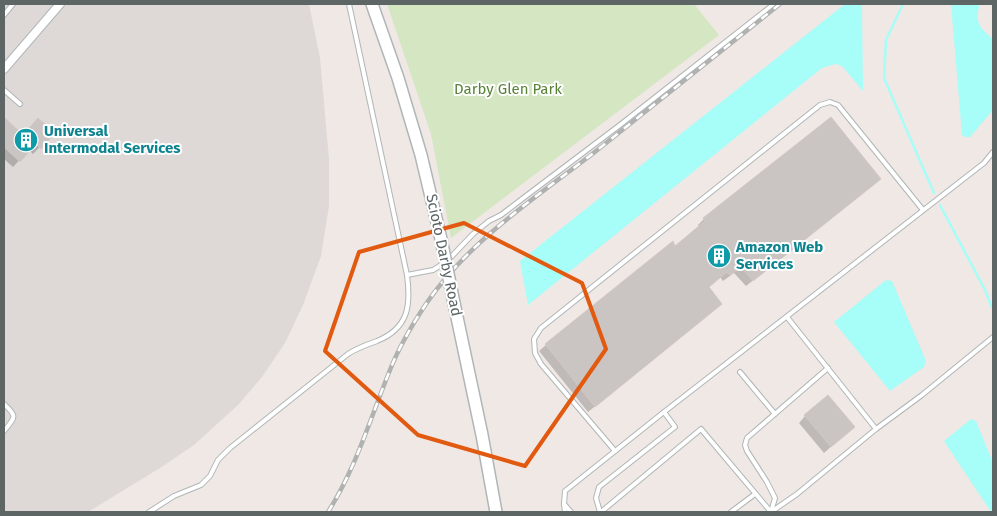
<svg xmlns="http://www.w3.org/2000/svg" width="997" height="516" font-family="'Fira Sans',sans-serif">
  <rect width="100%" height="100%" fill="#efe8e5"/>
  <polygon fill="#ded9d7" points="4,4 309,4 320,58 329,159 329,206 321,256 303,305 285,343 262,377 238,405 194,445 160,468 88,512 4,512"/>
  <polygon fill="#d4e6c2" points="387,4 694,4 719,35 451,238 431,134"/>
  <g fill="#a7fdf8">
    <polygon points="845,4 862,4 863,91 842,66 835,64 822,68 528,305 520,261"/>
    <path d="M951,4H980C974,22 980,28 993,39V110L970,137H965L962,135Z"/>
    <polygon points="886,280 892,281 926,361 924,367 890,391 834,322"/>
    <polygon points="971,419 976,421 993,463 993,512 991,512 944,441"/>
  </g>
  <g fill="#0003">
    <polygon points="4,119 23,136 53,133 33,154 29,150 13,167 4,159"/>
    <polygon points="873,185 746,286 734,273 723,281 720,277 708,287 714,310 588,412 539,351 546,345 675,248 699,228 698,225 704,219"/>
    <polygon points="805,416 853,427 824,453 799,423"/>
  </g>
  <g fill="none" stroke-linecap="round" stroke-linejoin="round">
    <g stroke="#a7fdf8" stroke-width="2.5">
      <polyline points="903,4 886,40 884,78 934,193"/>
      <polyline points="940,205 985,290 993,310"/>
    </g>
  </g>
  <g fill="#cac4c2" stroke="#d4c7c4">
    <polygon points="4,117 23,135 38,118 55,133 41,149 36,144 20,162 4,147"/>
    <polygon points="831,117 881,179 753,281 741,267 730,275 727,272 709,287 722,304 595,407 545,344 673,241 675,246 705,221 703,218"/>
    <polygon points="828,395 855,427 831,447 804,415"/>
  </g>
  <g fill="none" stroke-linecap="round" stroke-linejoin="round">
    <g stroke="#b0b6b7" stroke-width="6">
      <g id="service">
        <polyline points="4,15 13,4"/>
        <polyline points="4,90 20,104"/>
        <polyline points="407,275 433,270 438,267 452,256 473,234 489,221 501,215 522,199 620,125 774,4"/>
        <polyline points="787,317 876,429"/>
        <polyline points="740,372 775,414"/>
        <path d="M4,404C18,417 15,417 4,431"/>
        <polyline points="615,451 541,364 535,353 534,339 541,328 820,105 830,102 838,105 923,210"/>
        <polyline points="564,504 571,512"/>
        <path d="M149,512L174,496L201,485L210,476L218,460L230,448L348,354C357,348 366,345 377,341C409,328 411,305 407,275L349,4"/>
        <polyline points="565,512 564,504 565,491 664,412 984,163 993,152"/>
        <polyline points="600,512 596,498 599,487 675,427 664,412"/>
        <polyline points="601,512 701,429 771,512"/>
        <polyline points="731,512 755,494"/>
        <polyline points="771,512 797,494 876,429 922,395 993,337"/>
        <polyline points="771,512 775,498 767,482 747,451 745,445 747,438 828,368"/>
      </g>
    </g>
    <g stroke="#b0b6b7" stroke-width="10">
      <polyline id="minor" points="4,69 60,4"/>
    </g>
    <g stroke="#afb6b8" stroke-width="14">
      <g id="secondary">
        <polyline points="372,4 398,78 421,155 441,239"/>
        <polyline points="454,303 482,435 496,512"/>
      </g>
    </g>
    <use href="#service" stroke="#fff" stroke-width="4"/>
    <use href="#minor" stroke="#fff" stroke-width="8"/>
    <use href="#secondary" stroke="#fff" stroke-width="11"/>
    <g stroke="#b0b1b1" stroke-width="4.5">
      <path id="rail" d="M328,512C356,468 370,419 390,370C399,347 412,325 426,304C468,242 532,200 591,155C654,105 717,54 780,4"/>
    </g>
    <use href="#rail" stroke="#fff" stroke-width="2.5" stroke-dasharray="8" stroke-linecap="butt"/>
    <g stroke="#afb6b8" stroke-width="14" stroke-linecap="butt">
      <polyline id="secondary-bridge" points="441,239 454,303"/>
    </g>
    <use href="#secondary-bridge" stroke="#fff" stroke-width="11"/>
  </g>
  <path fill="none" stroke="#e15a10" stroke-width="4" stroke-linejoin="round" d="M464,223L582,283L606,349L525,466L418,435L325,351L359,252Z"/>
  <defs>
    <g id="building-disc" transform="scale(1.25)"><circle r="9.5" fill="#0f9aa8" stroke="#fff"/><path d="M-4-6H4V6H1V3H-1V6H-4ZM-2.5-4.3h1.7v1.8h-1.7ZM.8-4.3h1.7v1.8H.8ZM-2.5-1h1.7V.8h-1.7ZM.8-1h1.7V.8H.8Z" fill="#fff"/></g>
  </defs>
  <g fill-rule="evenodd">
    <use href="#building-disc" x="26" y="140"/>
    <use href="#building-disc" x="719" y="256"/>
  </g>
  <g text-anchor="middle" dominant-baseline="central" stroke-width="4" stroke-linejoin="round" paint-order="stroke">
    <g font-size="15" fill="#588237" stroke="#fff">
      <text x="508" y="89">Darby Glen Park</text>
    </g>
    <g font-size="15" font-weight="bold" fill="#0d838f" stroke="#fff" text-anchor="start">
      <text x="44" y="131">Universal<tspan x="44" dy="17">Intermodal Services</tspan></text>
      <text x="736" y="247">Amazon Web<tspan x="736" dy="17">Services</tspan></text>
    </g>
    <g font-size="15" fill="#5d6565" stroke="#fff">
      <text transform="translate(444 255) rotate(78)">Scioto Darby Road</text>
    </g>
  </g>
  <rect width="997" height="516" fill="none" stroke="#5d6565" stroke-width="10"/>
</svg>
